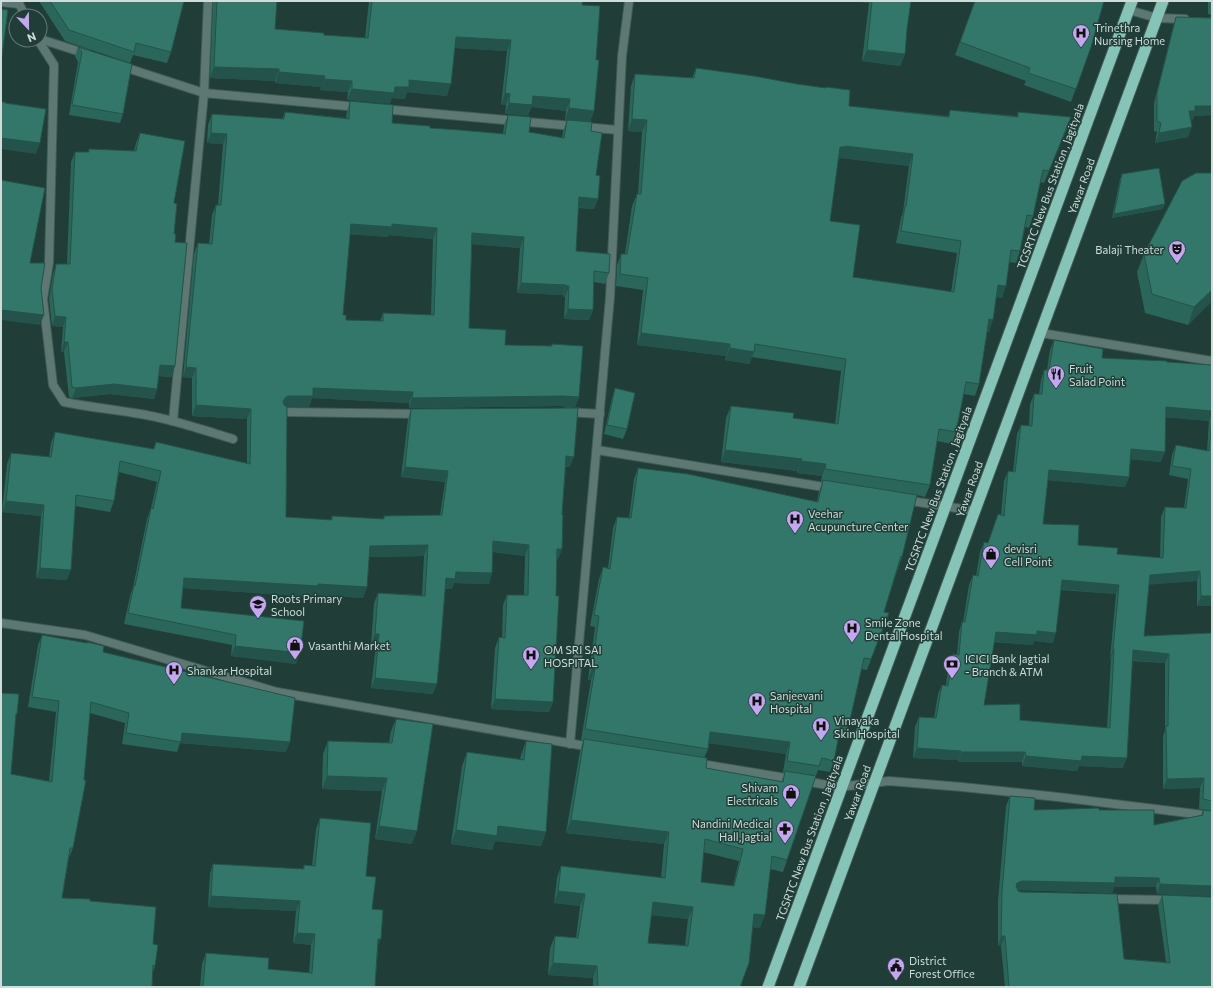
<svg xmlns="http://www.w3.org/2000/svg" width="1213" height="988" font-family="Commissioner,sans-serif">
  <rect width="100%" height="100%" fill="#213d37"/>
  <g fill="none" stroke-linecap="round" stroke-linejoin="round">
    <g stroke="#405a54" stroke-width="10">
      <g id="minor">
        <polyline points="18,1 25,16"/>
        <polyline points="1,2 19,4"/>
        <polyline points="1129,10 1157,18 1185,19"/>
        <polyline points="40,39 87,54"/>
        <path d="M38,40L54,65L49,263L43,299L53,385L64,402C88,407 111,409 134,413C168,418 200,429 233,439"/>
        <polyline points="121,66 204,93 358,107"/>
        <polyline points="382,109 618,130"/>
        <polyline points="1041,333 1212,361"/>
        <polyline points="285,412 419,414"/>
        <polyline points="567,412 600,414"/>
        <polyline points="173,421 204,93 208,1"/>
        <polyline points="597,450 830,488"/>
        <polyline points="905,500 975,511"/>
        <polyline points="1,623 85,635 277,692 591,747"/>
        <polyline points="570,744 610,297 622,56 629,1"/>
        <polyline points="695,763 792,779"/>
        <polyline points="804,781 839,787 889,781 962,787 1058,797 1212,816"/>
        <polyline points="1107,899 1169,900"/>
      </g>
    </g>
    <g stroke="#405a54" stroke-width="13">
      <g id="trunk">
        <polyline points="768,987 1132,1"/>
        <polyline points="799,987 1163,1"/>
      </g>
    </g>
    <use href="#minor" stroke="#5d7872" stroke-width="8"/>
    <use href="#trunk" stroke="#86c4b8" stroke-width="11"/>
  </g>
  <g fill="#2b665b" fill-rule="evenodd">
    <polygon points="39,1 184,1 171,52 167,63 133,55 130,63 65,41"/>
    <polygon points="213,1 277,1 275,29 324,35 365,38 369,1 583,1 582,5 596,60 594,111 590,122 565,120 566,111 532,107 505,114 506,105 501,105 507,51 455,48 447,96 407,92 405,99 392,98 347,100 348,92 320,90 321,87 275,83 275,81 210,78"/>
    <polygon points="853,1 911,1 907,29 905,54 900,66 862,61 869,3"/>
    <polygon points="975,1 1091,47 1071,102 1024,85 1026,81 955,55"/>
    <polygon points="1208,1 1212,1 1212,15 1208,14"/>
    <polygon points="1212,15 1212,115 1194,116 1192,121 1191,121 1188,137 1155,143 1157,132 1154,131 1154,103 1173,27 1176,17 1210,18 1211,16"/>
    <polygon points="78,47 123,114 120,123 69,115 78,62 75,56"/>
    <path d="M696,68L849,106L948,116L950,110L1017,116L1018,112L1067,129L1044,183L1040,182L1033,216L1029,228L1025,227L1020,251L1016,263L1009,262L1002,298L996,297L989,332H987L979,384L975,396L964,394L956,432L952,444L937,441L930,485L925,497L917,495L902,557L898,568L884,612L889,613L867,670L861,669L850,720L846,731L840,730L834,761L830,772L818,770L783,872L770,869L760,928L753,927L740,987H593V978L548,975L550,948L555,936L576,938L580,906L554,903L557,878L561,866L661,878L664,844L566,833L580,751L583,741L581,740L591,680H588L595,627L590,626L599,579L603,567L608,568L613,528L617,517L629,518L634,479L638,468L817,502L819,491L823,481H821L822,476L797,473V471L721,462L726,418L731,406L793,418L835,424L841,371L752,357L749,364L725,360L726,356L637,345L643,290L616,286L617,266L621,254H625L632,206L637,194H638L642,132L628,131L631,86L635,74L692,78ZM841,158L909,166L903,212L901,218L896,243L957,253L951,292L853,277L830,221L838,159H840ZM709,743L786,754L783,772L785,773L781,782L706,768L704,758L708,749ZM703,852L739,861L733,886L701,882ZM651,915L688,919L685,945L648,943Z"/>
    <path d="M350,101L392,123L430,128L503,134L504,125L508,115L529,132L562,138L563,131L567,120L591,131L596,175L598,199L594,209L578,208L576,251L609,273L605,284L594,282L593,310L589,320L564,319L565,297H563V295L517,293L520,248L472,244L469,328L505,345L551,346L552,344L579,397L575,407L559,406L409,408V403L312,398L309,407H287L286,517L331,520L332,516L383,519L384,516L440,515L445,482L401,477L408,419L411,409L570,467H566L562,515V549L558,559H557L553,702L549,712L491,709L495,648L499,637L502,638L503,605L507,595H524L525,556L493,552L492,573L489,584L454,583L452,589H445L433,694L371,688L376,645H371L374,603L378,593L422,595L424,556L369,557L367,587L363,598L315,595L314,597L183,588L181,608L296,664L231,656L232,645L124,624L130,596L133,587L147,519L151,508L157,482L119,472L114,501L110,512L75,506L67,580L36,578L41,516L2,512L7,464L11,453L49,457L51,443L55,432L153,449L156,442L247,464V419L192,416V378L183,377L194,254L198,243L209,244L212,215L216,205H218L223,144L207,143L208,125L212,114L282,119L285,112L346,118L347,111ZM350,234L388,237L389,235L433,239L431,315L383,313L380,321L346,320L343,315Z"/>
    <polygon points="140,133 174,203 175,242 172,377 159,376 157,389 154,399 110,394 72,398 69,397 64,352 61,352 63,327 52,326 49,299 53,274 56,264 67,264 71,162 75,152 88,152 89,149 134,151 136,143"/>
    <polygon points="1212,173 1212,301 1188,325 1145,313 1137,272 1144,254"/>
    <polygon points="1122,174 1163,209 1112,218 1120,179"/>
    <path d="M1054,340L1102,358L1212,365V606H1197V581L1149,584L1144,636L1212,633V616V811L1199,809L1200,788L1163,789V736L1165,730V663L1132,661L1123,768L1079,766L1077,771L1022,766V762H958V760L913,758L915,727L919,717L934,718L938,694L942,685H946L949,663L953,654H957L959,632L962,622H963L969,585L973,575L976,576L980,552L984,542L988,543L1001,515L1004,481L1008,471L1013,472L1017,434L1021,425L1029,426L1030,404L1034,394H1039L1041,380L1044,370H1047L1050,350ZM1165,417L1209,421L1207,451L1176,445L1172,455L1169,475L1188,479L1184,508L1165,507L1161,517L1160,558L1117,554L1078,545L1043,524L1048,480L1125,487L1129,477L1130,459L1161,462ZM1061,590L1116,594L1110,659H1111L1107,728L1020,720L984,705L994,642L1033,645L1034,641L1053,643Z"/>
    <polygon points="615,388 627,429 623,439 604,434 612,398"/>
    <polygon points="42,635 103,652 286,752 180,743 177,752 122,744 125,723 90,713 73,848 69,858 62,898 90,901 153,944 155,966 153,972 1,987 1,693 15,720 11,774 49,781 56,712 28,707 38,645"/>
    <polygon points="396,719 412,844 375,839 382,791 322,789 323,754 328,741 389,743 391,731"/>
    <polygon points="526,741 546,832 541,846 495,841 492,850 451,844 462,766 467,752 520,759 521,755"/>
    <polygon points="1010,796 1034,810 1099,810 1154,825 1201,815 1203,810 1212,811 1212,896 1157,894 1156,887 1114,887 1112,893 1018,890 1124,959 1166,962 1158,905 1162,895 1212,987 1005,987 1001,946 998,946 998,901 1006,806"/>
    <polygon points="320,818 366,876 372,909 378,947 375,987 200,987 202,964 206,953 268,969 309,973 311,945 293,943 296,911 208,907 210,874 213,864 303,869 304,865 312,866 316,829"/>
  </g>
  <g fill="#23534a">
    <polygon points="853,1 870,1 869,3"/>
    <polygon points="456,37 511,40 507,51 452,48"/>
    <polygon points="867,50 905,54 900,66 862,61"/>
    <polygon points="214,67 279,69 275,81 210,78"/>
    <polygon points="279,72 325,76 321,87 275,83"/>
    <polygon points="324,79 352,81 348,92 320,90"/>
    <polygon points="409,80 451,84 447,96 407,92 405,99 392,98 390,104 347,100 352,89 395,87"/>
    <polygon points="505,93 510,94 506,105 501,105"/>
    <polygon points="533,96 570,99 566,111 532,107 528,116 505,114 509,103"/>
    <polygon points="1195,106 1212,106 1212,115 1194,116 1192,121 1186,121 1189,111"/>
    <polygon points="569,108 594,111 590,122 565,120"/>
    <polygon points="1071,117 1067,129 1044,183 1049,171"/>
    <polygon points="632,119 647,120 642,132 628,131"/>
    <polygon points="1192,127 1188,137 1155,143 1159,133"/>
    <polygon points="211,133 227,134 223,144 207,143"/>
    <polygon points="1,138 10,139 40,143 36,154 1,149"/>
    <polygon points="845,146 913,154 909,166 841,158 840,159 836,159 840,147"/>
    <polygon points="579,197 598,199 594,209 575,207"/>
    <polygon points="1165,204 1163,209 1112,218 1114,214"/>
    <polygon points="351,224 392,224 437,228 433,239 389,235 388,237 347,234"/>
    <polygon points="472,233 524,237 520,248 469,244"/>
    <polygon points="521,283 566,285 563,295 517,293"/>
    <polygon points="998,285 1006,286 1002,298 994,297"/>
    <polygon points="566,286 569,286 565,297 563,297"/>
    <polygon points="1212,290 1212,301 1188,325 1194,307"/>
    <polygon points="568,309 593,310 589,320 564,319"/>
    <polygon points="1,310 44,315 40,325 1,320"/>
    <polygon points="55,316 66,317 63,327 52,326"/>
    <polygon points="989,319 993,320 989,332 985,331"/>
    <polygon points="641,333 730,344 726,356 637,345"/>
    <polygon points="64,342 68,342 64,352 61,352"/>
    <polygon points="730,348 754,352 749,364 725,360"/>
    <polygon points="160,365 175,366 172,377 156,376"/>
    <polygon points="186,367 196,368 192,378 183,377"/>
    <polygon points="114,384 157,389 154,399 110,394 72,398 76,388"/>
    <polygon points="313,388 413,392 409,403 312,398 309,407 285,407 283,401 286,397"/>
    <polygon points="563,396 579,397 575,407 559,406 409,408 412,398"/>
    <polygon points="196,405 251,409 247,419 192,416"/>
    <polygon points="1166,407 1212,411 1212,413 1209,421 1162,417"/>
    <polygon points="1131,449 1165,452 1161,462 1128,459"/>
    <polygon points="725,450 802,459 797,471 721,462"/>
    <polygon points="566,456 574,457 570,467 563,466"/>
    <polygon points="801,461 826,464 822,476 797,473"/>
    <polygon points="405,467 448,471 445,482 401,477"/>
    <polygon points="1049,470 1129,477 1125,487 1046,480"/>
    <polygon points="6,501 44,505 41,516 2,512"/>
    <polygon points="493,541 529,545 525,556 489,551"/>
    <polygon points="428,545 424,556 366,557 370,546"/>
    <polygon points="557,549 562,549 558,559 553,559"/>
    <polygon points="40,568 71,570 67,580 36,578"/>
    <polygon points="1200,571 1197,581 1147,585 1150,575"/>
    <polygon points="456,572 492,573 489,584 454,583 452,589 442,589 446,578"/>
    <polygon points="184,578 318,584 367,587 363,598 315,595 314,597 180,588"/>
    <polygon points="1062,580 1119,585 1116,594 1058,589"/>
    <polygon points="1201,596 1212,596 1212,606 1197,606"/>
    <polygon points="1037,631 1056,633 1053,643 1034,641 1033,645 992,641 996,632"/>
    <polygon points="375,634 379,634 376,645 371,645"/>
    <polygon points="235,646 300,653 296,664 231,656"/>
    <polygon points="1113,649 1114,649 1111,659 1110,659"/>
    <polygon points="1133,650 1169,654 1165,663 1130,660"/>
    <polygon points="592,669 595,669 591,680 588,680"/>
    <polygon points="375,678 437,684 433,694 371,688"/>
    <polygon points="495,699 553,702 549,712 491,709"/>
    <polygon points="710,732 790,742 786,754 706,743"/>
    <polygon points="182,733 290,742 286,752 180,743"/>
    <polygon points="917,748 961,751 958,760 913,758"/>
    <polygon points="961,752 1025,752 1022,762 958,762"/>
    <polygon points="1026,756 1082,756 1127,758 1123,768 1079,766 1077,771 1022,766"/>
    <polygon points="327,776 387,778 382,791 322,789"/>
    <polygon points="1204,778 1200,788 1163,789 1167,779"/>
    <polygon points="571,820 669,832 664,844 566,833"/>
    <polygon points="379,826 417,831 412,844 375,839"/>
    <polygon points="498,826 546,832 541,846 495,841 492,850 451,844 456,830"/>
    <polygon points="1115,877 1159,878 1156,887 1114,887 1112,893 1018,890 1014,893 1017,883 1022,881"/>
    <polygon points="1160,884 1212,886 1212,896 1157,894"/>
    <polygon points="558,891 585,894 580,906 554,903"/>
    <polygon points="211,896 300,901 296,911 208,907"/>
    <polygon points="653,902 693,907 688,919 648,915"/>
    <polygon points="754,914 765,915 760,928 749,927"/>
    <polygon points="297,933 315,934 311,945 293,943"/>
    <polygon points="1001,936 1005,936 1001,946 998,946"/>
    <polygon points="378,939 381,939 377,949"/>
    <polygon points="553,963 597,966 593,978 548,975"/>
  </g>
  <g fill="#32776a" stroke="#23534a" fill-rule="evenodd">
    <polygon points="50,1 184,1 171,52 136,43 134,52 69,30"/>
    <polygon points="217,1 277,1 275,29 324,33 324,35 368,38 372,1 583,1 582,5 600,6 596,60 599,60 594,111 569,108 570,99 533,96 532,105 509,103 510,94 505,93 511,40 456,37 451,84 409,80 409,87 395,87 394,93 352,89 352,81 324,79 325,76 279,72 279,69 214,67"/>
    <polygon points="872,1 911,1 907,29 905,54 867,50"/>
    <polygon points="975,1 1104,1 1091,47 1076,89 1028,73 1030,68 960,42"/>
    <polygon points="1,9 8,10 2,56 1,56"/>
    <polygon points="1212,15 1212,106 1195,106 1195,111 1189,111 1192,127 1159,133 1161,123 1157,121 1157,93 1176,17 1211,18 1211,16"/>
    <polygon points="78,47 132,64 123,114 72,105 82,52"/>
    <path d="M696,68L754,76L797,84L826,88V87L850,90L849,106L949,117L950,110L1018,117V112L1071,117L1049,171L1043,170L1033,216L1027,215L1020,251L1011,250L1006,286L998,285L993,320L989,319L979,384L966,382L956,432L939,429L930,485L825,469L826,464L801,461L802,459L725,450L731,406L794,413L793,418L838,424L846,359L755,344L754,352L730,348V344L641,333L648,278L620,274L621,254H627L637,194H641L647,120L632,119L635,74L694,78ZM845,146L913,154L906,206H905L901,231L961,241L954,292L853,277L860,225L830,221L840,147H845Z"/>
    <path d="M350,101L393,105L392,123L430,126V128L460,130L505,134L508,115L531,117L529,132L564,138L567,120L592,122L591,131L602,133L596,175L600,176L598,199L579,197L576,251L610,254L609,273L594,271L593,310L568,309L569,286H566V285L521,283L524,237L472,233L469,328L506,330L505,345L552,346V344L583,346L579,397L563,396L412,398L413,392L313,388V396H288L286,397L283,401L284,405L287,407L286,517L332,520V516L384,519V516L442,515L448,471L405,467L411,409L578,408L574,457L566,456L562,515H563L562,549H557L556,596H559L553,702L495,699L499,637L505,638L507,595H528L529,545L493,541L492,573L456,572L455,579L446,578L441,641L437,684L375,678L379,634H375L378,593L425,596L428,545L370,546L367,587L318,584V586L184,578L181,608L304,621L300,653L235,646L236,635L128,613L134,585L135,586L151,508L153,509L161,471L120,461L114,501L76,495L71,570L40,568L44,505L6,501L11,453L51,457L55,432L154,449L156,442L250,464L251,409L196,405V368L186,367L198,243L212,244L216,205H221L227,134L211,133L212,114L284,119L285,112L349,119ZM351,224L392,227V224L437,228L434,315L383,313V321L346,320V315H343Z"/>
    <polygon points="1,102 5,102 5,103 46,109 40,143 1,138"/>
    <polygon points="140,133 185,141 174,203 177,204 174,234 176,234 175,242 187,243 175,366 160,365 157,389 114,384 76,388 72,387 68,342 64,342 66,317 55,316 52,289 56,264 70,264 75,152 89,152 89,149 136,151"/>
    <polygon points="1159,168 1165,204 1114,214 1122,174"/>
    <polygon points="1196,173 1212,173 1212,290 1194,307 1152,294 1144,254 1182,181"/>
    <polygon points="1,180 45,188 30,263 45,263 41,288 44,315 1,310"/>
    <path d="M1054,340L1103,349L1102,358L1167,361V362L1212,365V411L1166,407L1165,452L1131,449L1129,477L1049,470L1043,524L1079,525L1078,545L1118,548L1117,554L1163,558L1165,507L1186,508L1191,469L1172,466L1176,445L1209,451L1212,419V596H1201L1200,571L1150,575L1144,636L1212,633V801L1203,799L1204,778L1167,779L1166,726H1168L1169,654L1133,650L1127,758L1082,756L1081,761L1026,756L1025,752H961V751L917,748L919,717L936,718L942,685L948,686L953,654L959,655L962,622H965L973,575L978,576L984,542L988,543L998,514L1004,516L1008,471L1015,472L1021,425L1032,426L1034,394H1042L1044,370H1049ZM1062,580L1119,585L1113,649H1114L1110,728L1020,720V704L984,705L996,632L1037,635V631L1056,633Z"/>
    <polygon points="615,388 635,393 627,429 607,425"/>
    <polygon points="638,468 688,474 818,502 823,480 917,495 902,557 901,556 884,612 889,613 871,659 864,658 850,720 842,718 834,761 822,758 819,766 787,761 790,742 710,732 708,749 585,729 595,669 592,669 599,616 594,615 603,567 610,569 617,517 631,518"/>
    <polygon points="42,635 87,643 87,642 104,646 103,652 295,698 290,742 182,733 181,742 126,733 129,713 91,702 84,780 86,780 73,848 70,848 62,898 90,899 90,901 156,907 153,944 158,945 155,966 153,965 152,987 1,987 1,693 19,694 17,714 16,714 11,774 52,782 59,701 32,697"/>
    <polygon points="396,719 433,724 417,831 379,826 387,778 327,776 328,741 392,743"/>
    <path d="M584,739L707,758L706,768L783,782L785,771L816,776L787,860L772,856L765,915L754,914L749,963L740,987H598L597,966L553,963L555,936L578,938L585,894L558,891L561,866L665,878L669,832L571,820ZM705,839L743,849L734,886L701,882ZM653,902L693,907L688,946L648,943Z"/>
    <polygon points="526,741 552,744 546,832 498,826 497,836 456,830 467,752 524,760"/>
    <polygon points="1010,796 1035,798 1034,810 1099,808 1099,810 1154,810 1154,825 1203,815 1203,810 1212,811 1212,886 1160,884 1159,878 1115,877 1115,883 1022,881 1017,883 1016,886 1018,891 1021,892 1117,894 1124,959 1170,963 1162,895 1212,897 1212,987 1009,987 1005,936 1001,936 1002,892"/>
    <polygon points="320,818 371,823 366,876 376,877 372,909 383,910 381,939 378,939 375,987 203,987 206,953 269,958 268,969 312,973 315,934 297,933 300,901 211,896 213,864 304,869 304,865 315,866"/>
  </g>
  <defs>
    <g id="hospital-pin" transform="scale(0.9)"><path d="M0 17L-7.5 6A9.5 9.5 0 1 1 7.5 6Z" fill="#c5a7f1" stroke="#213d37"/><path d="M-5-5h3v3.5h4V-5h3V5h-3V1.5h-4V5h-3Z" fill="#111"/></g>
    <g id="theatre-pin" transform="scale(0.9)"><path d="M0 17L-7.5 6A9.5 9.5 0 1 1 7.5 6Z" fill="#c5a7f1" stroke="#213d37"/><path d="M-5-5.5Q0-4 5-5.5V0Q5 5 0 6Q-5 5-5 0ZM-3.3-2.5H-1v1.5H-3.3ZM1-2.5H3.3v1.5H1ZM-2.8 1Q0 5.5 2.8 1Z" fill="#111"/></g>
    <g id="restaurant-pin" transform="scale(0.9)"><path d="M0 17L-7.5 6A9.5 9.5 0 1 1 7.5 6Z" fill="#c5a7f1" stroke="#213d37"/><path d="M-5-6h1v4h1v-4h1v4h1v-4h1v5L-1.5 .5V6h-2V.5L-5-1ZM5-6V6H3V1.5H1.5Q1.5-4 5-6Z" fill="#111"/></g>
    <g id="shop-pin" transform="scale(0.9)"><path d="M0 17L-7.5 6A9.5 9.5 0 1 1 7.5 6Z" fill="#c5a7f1" stroke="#213d37"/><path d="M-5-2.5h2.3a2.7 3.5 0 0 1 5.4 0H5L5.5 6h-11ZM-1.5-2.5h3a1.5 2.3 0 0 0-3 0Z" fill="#111"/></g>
    <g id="school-pin" transform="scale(0.9)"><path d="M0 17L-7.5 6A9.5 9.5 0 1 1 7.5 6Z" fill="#c5a7f1" stroke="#213d37"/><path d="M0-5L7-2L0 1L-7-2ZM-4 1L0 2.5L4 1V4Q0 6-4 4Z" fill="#111"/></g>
    <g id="bank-pin" transform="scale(0.9)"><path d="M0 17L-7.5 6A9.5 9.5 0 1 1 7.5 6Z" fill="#c5a7f1" stroke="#213d37"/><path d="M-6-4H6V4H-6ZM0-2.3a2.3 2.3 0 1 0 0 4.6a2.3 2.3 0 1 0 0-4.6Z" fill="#111"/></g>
    <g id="pharmacy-pin" transform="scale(0.9)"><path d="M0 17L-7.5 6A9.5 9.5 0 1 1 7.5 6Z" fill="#c5a7f1" stroke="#213d37"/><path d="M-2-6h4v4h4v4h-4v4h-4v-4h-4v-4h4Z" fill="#111"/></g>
    <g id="civic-pin" transform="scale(0.9)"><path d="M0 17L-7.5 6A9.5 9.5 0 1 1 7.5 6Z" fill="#c5a7f1" stroke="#213d37"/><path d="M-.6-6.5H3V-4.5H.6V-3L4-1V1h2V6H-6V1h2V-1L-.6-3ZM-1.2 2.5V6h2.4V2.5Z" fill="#111"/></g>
  </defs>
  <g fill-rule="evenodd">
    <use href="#hospital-pin" x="1081" y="33"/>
    <use href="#theatre-pin" x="1177" y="249"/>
    <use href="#restaurant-pin" x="1056" y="374"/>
    <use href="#hospital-pin" x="795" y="519"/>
    <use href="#shop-pin" x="991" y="554"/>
    <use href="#school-pin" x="258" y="604"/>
    <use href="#hospital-pin" x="852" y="628"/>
    <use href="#shop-pin" x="295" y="645"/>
    <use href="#hospital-pin" x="531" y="655"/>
    <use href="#bank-pin" x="952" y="664"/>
    <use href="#hospital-pin" x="174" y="670"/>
    <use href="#hospital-pin" x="757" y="701"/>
    <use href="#hospital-pin" x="821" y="726"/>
    <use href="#shop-pin" x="791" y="793"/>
    <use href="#pharmacy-pin" x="785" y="829"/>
    <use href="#civic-pin" x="896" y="966"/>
  </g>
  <g text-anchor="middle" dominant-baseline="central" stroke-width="3" stroke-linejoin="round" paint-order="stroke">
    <g font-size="11" fill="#cdddd9" stroke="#213d37" text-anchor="start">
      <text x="1094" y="27">Trinethra<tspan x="1094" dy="13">Nursing Home</tspan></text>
      <text x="1164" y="249" text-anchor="end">Balaji Theater</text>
      <text x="1069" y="368">Fruit<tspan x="1069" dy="13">Salad Point</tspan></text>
      <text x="808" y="513">Veehar<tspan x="808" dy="13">Acupuncture Center</tspan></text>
      <text x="1004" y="548">devisri<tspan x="1004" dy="13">Cell Point</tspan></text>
      <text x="271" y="598">Roots Primary<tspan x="271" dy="13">School</tspan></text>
      <text x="865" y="622">Smile Zone<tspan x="865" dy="13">Dental Hospital</tspan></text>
      <text x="308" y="645">Vasanthi Market</text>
      <text x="544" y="649">OM SRI SAI<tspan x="544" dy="13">HOSPITAL</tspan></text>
      <text x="965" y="658">ICICI Bank Jagtial<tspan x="965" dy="13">- Branch &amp; ATM</tspan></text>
      <text x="187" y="670">Shankar Hospital</text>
      <text x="770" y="695">Sanjeevani<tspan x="770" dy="13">Hospital</tspan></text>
      <text x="834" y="720">Vinayaka<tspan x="834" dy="13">Skin Hospital</tspan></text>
      <text x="778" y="787" text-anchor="end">Shivam<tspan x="778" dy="13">Electricals</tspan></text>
      <text x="772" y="823" text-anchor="end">Nandini Medical<tspan x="772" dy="13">Hall,Jagtial</tspan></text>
      <text x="909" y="960">District<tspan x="909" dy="13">Forest Office</tspan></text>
    </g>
    <g font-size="11" fill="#cdddd9" stroke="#213d37">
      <text transform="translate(1050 186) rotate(-70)">TGSRTC New Bus Station , Jagityala</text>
      <text transform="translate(1081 186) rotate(-70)">Yawar Road</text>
      <text transform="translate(938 489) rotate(-70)">TGSRTC New Bus Station , Jagityala</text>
      <text transform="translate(969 489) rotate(-70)">Yawar Road</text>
      <text transform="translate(857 793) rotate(-70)">Yawar Road</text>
      <text transform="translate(809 838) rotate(-70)">TGSRTC New Bus Station , Jagityala</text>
    </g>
  </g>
  <rect width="1213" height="988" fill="none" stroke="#cdddd9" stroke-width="4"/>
  <g transform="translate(28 28) rotate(158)"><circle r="19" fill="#213d37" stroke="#667d78"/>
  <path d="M0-3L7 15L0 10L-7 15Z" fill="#c5a7f1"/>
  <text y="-6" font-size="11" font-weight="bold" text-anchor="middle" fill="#cdddd9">N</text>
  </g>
</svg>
